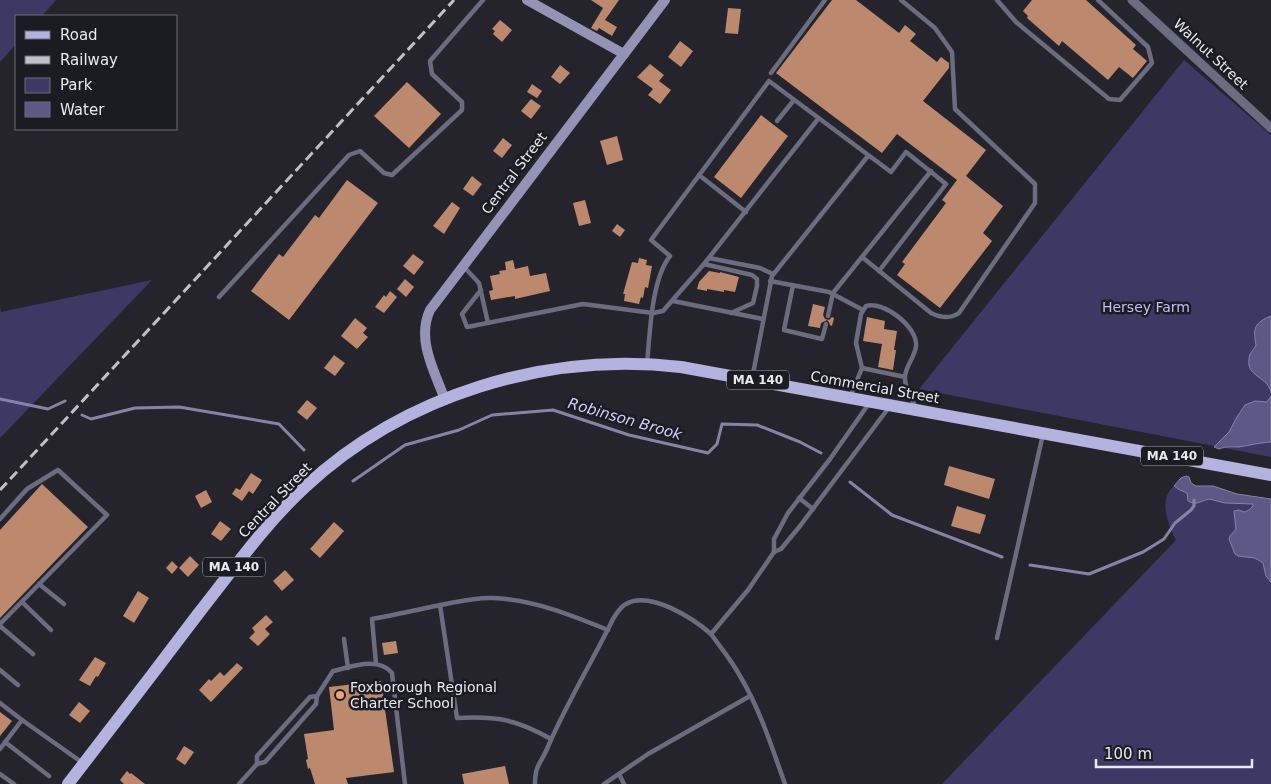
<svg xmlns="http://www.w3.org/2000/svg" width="1271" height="784" font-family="'DejaVu Sans',sans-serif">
  <rect width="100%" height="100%" fill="#25242d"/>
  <g fill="#3e3964">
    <polygon points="0,0 56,0 42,16 16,16 16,44 0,62"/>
    <polygon points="1184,60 1271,135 1271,457 919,389"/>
    <polygon points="152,280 0,438 0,307 1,312"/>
    <path d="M1174,486L1180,490L1187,493V499L1202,502L1209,499L1271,502V784H942L1176,540C1168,525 1158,499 1174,486Z"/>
  </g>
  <g fill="#5c5987" stroke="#8684a6">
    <path d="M1271,316V393C1269,377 1246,377 1249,359C1249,353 1254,350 1256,345C1253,328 1254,323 1271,316Z"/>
    <path d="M1271,396V442C1258,443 1251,445 1239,447C1231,447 1227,446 1219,449L1214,447L1229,432L1237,417L1245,405L1255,401L1267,402Z"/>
    <path d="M1186,476L1189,477L1191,483L1196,486H1213L1237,494L1271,499V582L1266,576L1263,563L1255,558L1238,556L1235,554L1229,539L1230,536L1236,529L1234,511L1239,510L1244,512C1248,511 1253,508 1253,504L1225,503L1209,499C1201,501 1196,506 1188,501L1187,493L1180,490L1174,486L1181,478Z"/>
  </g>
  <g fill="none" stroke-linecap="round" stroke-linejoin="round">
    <g stroke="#8684a6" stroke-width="3">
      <polyline points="0,399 48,409 65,401"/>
      <polyline points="82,415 91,419 135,408 179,407 279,424 304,450"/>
      <polyline points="353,481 405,445 459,430 492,415 553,410 629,435 708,453 717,444 722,424 757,425 800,442 821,453"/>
      <polyline points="850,482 892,515 1002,557"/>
      <polyline points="1030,565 1089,574 1143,552 1164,539 1175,523 1191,510 1194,506 1194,500"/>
    </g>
  </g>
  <g fill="#bc896f">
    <polygon points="591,0 619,0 605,20 617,27 612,36 599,28 597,31 591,28 603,8"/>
    <polygon points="832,0 856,0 899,33 905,25 916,34 910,41 937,62 941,57 949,63 949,68 923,101 986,150 966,176 1003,206 983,233 992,241 940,308 897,275 905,264 902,262 946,203 942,200 957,180 897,134 882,153 776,73"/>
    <polygon points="1032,0 1086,0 1136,45 1133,49 1147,61 1133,78 1119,67 1108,80 1062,41 1059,46 1027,18 1028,16 1023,11"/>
    <polygon points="728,8 741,9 738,34 725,33"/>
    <polygon points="500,20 512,30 502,42 493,34 495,31 492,29"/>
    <polygon points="680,41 693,51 681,67 668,57"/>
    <polygon points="650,64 664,75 659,81 671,90 660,104 648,95 653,89 637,77"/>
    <polygon points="560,65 570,73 560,84 551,77"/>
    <polygon points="407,82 441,114 409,148 374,116"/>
    <polygon points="532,84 542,91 537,98 527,92"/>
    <polygon points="531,99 541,106 531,119 521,111"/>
    <polygon points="761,115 788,136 741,198 714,177"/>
    <polygon points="617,136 623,160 607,165 600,141"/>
    <polygon points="503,138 512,145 502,158 493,151"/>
    <polygon points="472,176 482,184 473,196 463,189"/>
    <polygon points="347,180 378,203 289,320 251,291 279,254 283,257 315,215 319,218"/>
    <polygon points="585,200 591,223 579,226 573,203"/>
    <polygon points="452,202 460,208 444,234 433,226"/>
    <polygon points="617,224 625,230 620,237 612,231"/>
    <polygon points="413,254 424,262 414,275 403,266"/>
    <polygon points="639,258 647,260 646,265 652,266 648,288 645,287 643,298 641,297 639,304 624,301 625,294 623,294 632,262 638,263"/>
    <polygon points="513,260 515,269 528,266 530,276 546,273 550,291 515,299 515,296 491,300 489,291 493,290 490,276 500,274 499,271 506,270 505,262"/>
    <polygon points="709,271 720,273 720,272 739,277 735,292 724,290 724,292 707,289 707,291 697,289 699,282"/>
    <polygon points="405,279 414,287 406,297 397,289"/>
    <polygon points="390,291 397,297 384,313 375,307 384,295 386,297"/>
    <polygon points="813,304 825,307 823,315 825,319 829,320 832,317 834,318 832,326 830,325 829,322 827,320 821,323 820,328 808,326"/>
    <polygon points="867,317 885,321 884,329 897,331 894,350 896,350 893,370 878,367 882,344 863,341"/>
    <polygon points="355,318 367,328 363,333 368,337 357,349 341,336"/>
    <polygon points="334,355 345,363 335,376 324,368"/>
    <polygon points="307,400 317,408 307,420 297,412"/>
    <polygon points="949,466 995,479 989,499 944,485"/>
    <polygon points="251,473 262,480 253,494 249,491 242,501 232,494 236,488 240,490"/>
    <polygon points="42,484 88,527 0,618 0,530"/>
    <polygon points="206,490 212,502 201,508 195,496"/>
    <polygon points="957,506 986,515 980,534 951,526"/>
    <polygon points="220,521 231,529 221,541 211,534"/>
    <polygon points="334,522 344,531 320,558 310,549"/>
    <polygon points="190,556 199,565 188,577 179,568"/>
    <polygon points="172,561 178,567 172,574 166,568"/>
    <polygon points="285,570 294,580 282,591 273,581"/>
    <polygon points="138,591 149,598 134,623 123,616"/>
    <polygon points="266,615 273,622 265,629 270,634 258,646 249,638 255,632 252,628"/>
    <polygon points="396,641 398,653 384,655 382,643"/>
    <polygon points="95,657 106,663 98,677 96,676 90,686 79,680"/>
    <polygon points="237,663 243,668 211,702 199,690 209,679 211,681 220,672 224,676"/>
    <polygon points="381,681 394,772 346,778 348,784 315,784 310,768 308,769 306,760 308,759 304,734 334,730 329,687"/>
    <polygon points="79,702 90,711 80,723 69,715"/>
    <polygon points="0,712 12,721 0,736"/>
    <polygon points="184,746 194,752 185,765 176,759"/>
    <polygon points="505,766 509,784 464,784 462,774"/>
    <polygon points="127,771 130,774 131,773 145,784 124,784 120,780"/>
  </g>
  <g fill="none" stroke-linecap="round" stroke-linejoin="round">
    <g stroke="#6c6c81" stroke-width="4.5">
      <polyline points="997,0 1016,22 1109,99 1120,100 1152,63 1148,47 1098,0"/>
      <polyline points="771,73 825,0"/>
      <polyline points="777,121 794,100"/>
      <polyline points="699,175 746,212"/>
      <path d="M862,257L931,313C941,318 950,319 959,313L1035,203V184L955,109L952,52L935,28L901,0"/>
      <polyline points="709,258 760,268 773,274"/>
      <polyline points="704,264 752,275 757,279 757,286 753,303 731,313"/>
      <polyline points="464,267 479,283 488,323"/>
      <polyline points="770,281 829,292 863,310"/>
      <polyline points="793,285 784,330 822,339 826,324"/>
      <polyline points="481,290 462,314 467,327 583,304 653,313 663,311 704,264 818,119"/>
      <polyline points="219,297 349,155 360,151 384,173 392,175 462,110 462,102 432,74 430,61 483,0"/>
      <polyline points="673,301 763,319"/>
      <polyline points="828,316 833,293 931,171"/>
      <path d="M647,364C650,334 651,280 670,256L651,240L769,81L891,172L906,152L946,184L879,271"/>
      <polyline points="862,368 905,377"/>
      <polyline points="752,379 772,276 868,156"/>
      <path d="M850,397L862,368L856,343L861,314L866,306C883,300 918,327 916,346C915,358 904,367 905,379C905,389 912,399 916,408"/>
      <polyline points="799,498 813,509"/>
      <polyline points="0,519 27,489 58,470 107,515 0,624"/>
      <polyline points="774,552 774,539 788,513 830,459 870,402"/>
      <polyline points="39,584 64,604"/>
      <polyline points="22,602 51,630"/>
      <path d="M440,605L457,718C496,716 516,719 551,739"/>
      <polyline points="0,626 33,654"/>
      <polyline points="997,638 1043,434"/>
      <polyline points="344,639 348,668"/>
      <path d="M376,664L372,619C395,615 417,610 440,605C457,602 475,597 493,598C534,600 571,615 608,630"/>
      <polyline points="0,670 18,685"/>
      <polyline points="0,703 22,720"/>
      <polyline points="5,742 49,776"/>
      <polyline points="0,749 22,720 83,763"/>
      <path d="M257,764L265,762L316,704L317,696L333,671C351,667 378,656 392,673L405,784"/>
      <polyline points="0,774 14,784"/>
      <polyline points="619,774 624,784"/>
      <polyline points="239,784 257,764 257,756 310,697 317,696"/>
      <path d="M535,784C535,765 540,765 547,749C566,704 592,662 613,619C617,613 620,607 626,604C650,590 694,619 711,634"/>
      <polyline points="604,784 648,754 750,696"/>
      <path d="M785,784C772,748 760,709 740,676C732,661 721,648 711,634L748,590L774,552L781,549L800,526L890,406"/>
    </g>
    <polyline stroke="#6c6c81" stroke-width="9" points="1132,0 1271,128"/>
    <g stroke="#9593b5" stroke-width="10">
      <polyline points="527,0 624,54"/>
      <path d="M445,400C435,372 416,340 430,310L665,0"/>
    </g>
    <path stroke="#b4b2de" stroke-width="12" d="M68,784C112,727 155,671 198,614C232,571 264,525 305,487C404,395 547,351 681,367L1271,475"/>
    <polyline stroke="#c0c0c6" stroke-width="3" stroke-dasharray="10 5" stroke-linecap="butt" points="0,490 454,0"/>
  </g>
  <circle fill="#f0a27a" stroke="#1b1b23" stroke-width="2" cx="340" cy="695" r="5"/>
  <g text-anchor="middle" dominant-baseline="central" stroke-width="5" stroke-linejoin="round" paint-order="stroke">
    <g fill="#1b1b23" stroke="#ababb1" stroke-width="1">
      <rect x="727" y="370.5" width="62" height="19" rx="4"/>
      <rect x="1141" y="446.5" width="62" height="19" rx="4"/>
      <rect x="203" y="557.5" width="62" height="19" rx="4"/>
    </g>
    <g font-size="12" font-weight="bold" fill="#e9e9ee">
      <text x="758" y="380">MA 140</text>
      <text x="1172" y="456">MA 140</text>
      <text x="234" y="567">MA 140</text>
    </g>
    <g font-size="14" fill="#e9e9ee" stroke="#1b1b23">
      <text transform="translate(1211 54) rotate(43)">Walnut Street</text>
      <text transform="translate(514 173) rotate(-53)">Central Street</text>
      <text transform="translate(875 387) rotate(10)">Commercial Street</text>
      <text transform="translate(275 500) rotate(-46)">Central Street</text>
    </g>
    <g font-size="14" fill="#c1bef8" stroke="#1b1b23">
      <text x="1146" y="307">Hersey Farm</text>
    </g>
    <g font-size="14" fill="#e9e9ee" stroke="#1b1b23" text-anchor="start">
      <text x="350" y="687">Foxborough Regional<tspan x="350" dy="16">Charter School</tspan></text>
    </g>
    <g font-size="15" font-style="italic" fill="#d1cffc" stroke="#1b1b23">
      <text transform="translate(625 419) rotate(16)">Robinson Brook</text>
    </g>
  </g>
  <rect x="15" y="15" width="162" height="115" fill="#1b1b23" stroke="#6d6d74"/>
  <rect x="25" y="31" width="25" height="8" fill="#b4b2de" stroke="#6d6d74"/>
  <text x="60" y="40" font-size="15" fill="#e9e9ee">Road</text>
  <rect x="25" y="56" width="25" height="8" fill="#c0c0c6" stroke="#6d6d74"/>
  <text x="60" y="65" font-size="15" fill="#e9e9ee">Railway</text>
  <rect x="25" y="78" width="25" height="15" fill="#3e3964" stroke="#6d6d74"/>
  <text x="60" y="90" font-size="15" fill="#e9e9ee">Park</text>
  <rect x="25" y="102" width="25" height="15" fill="#5c5987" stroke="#6d6d74"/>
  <text x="60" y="115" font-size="15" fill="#e9e9ee">Water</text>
  <path d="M1096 759v8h156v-8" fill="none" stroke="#e9e9ee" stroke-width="2.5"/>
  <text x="1104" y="759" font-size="15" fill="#e9e9ee" stroke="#1b1b23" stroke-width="4" paint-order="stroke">100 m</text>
</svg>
